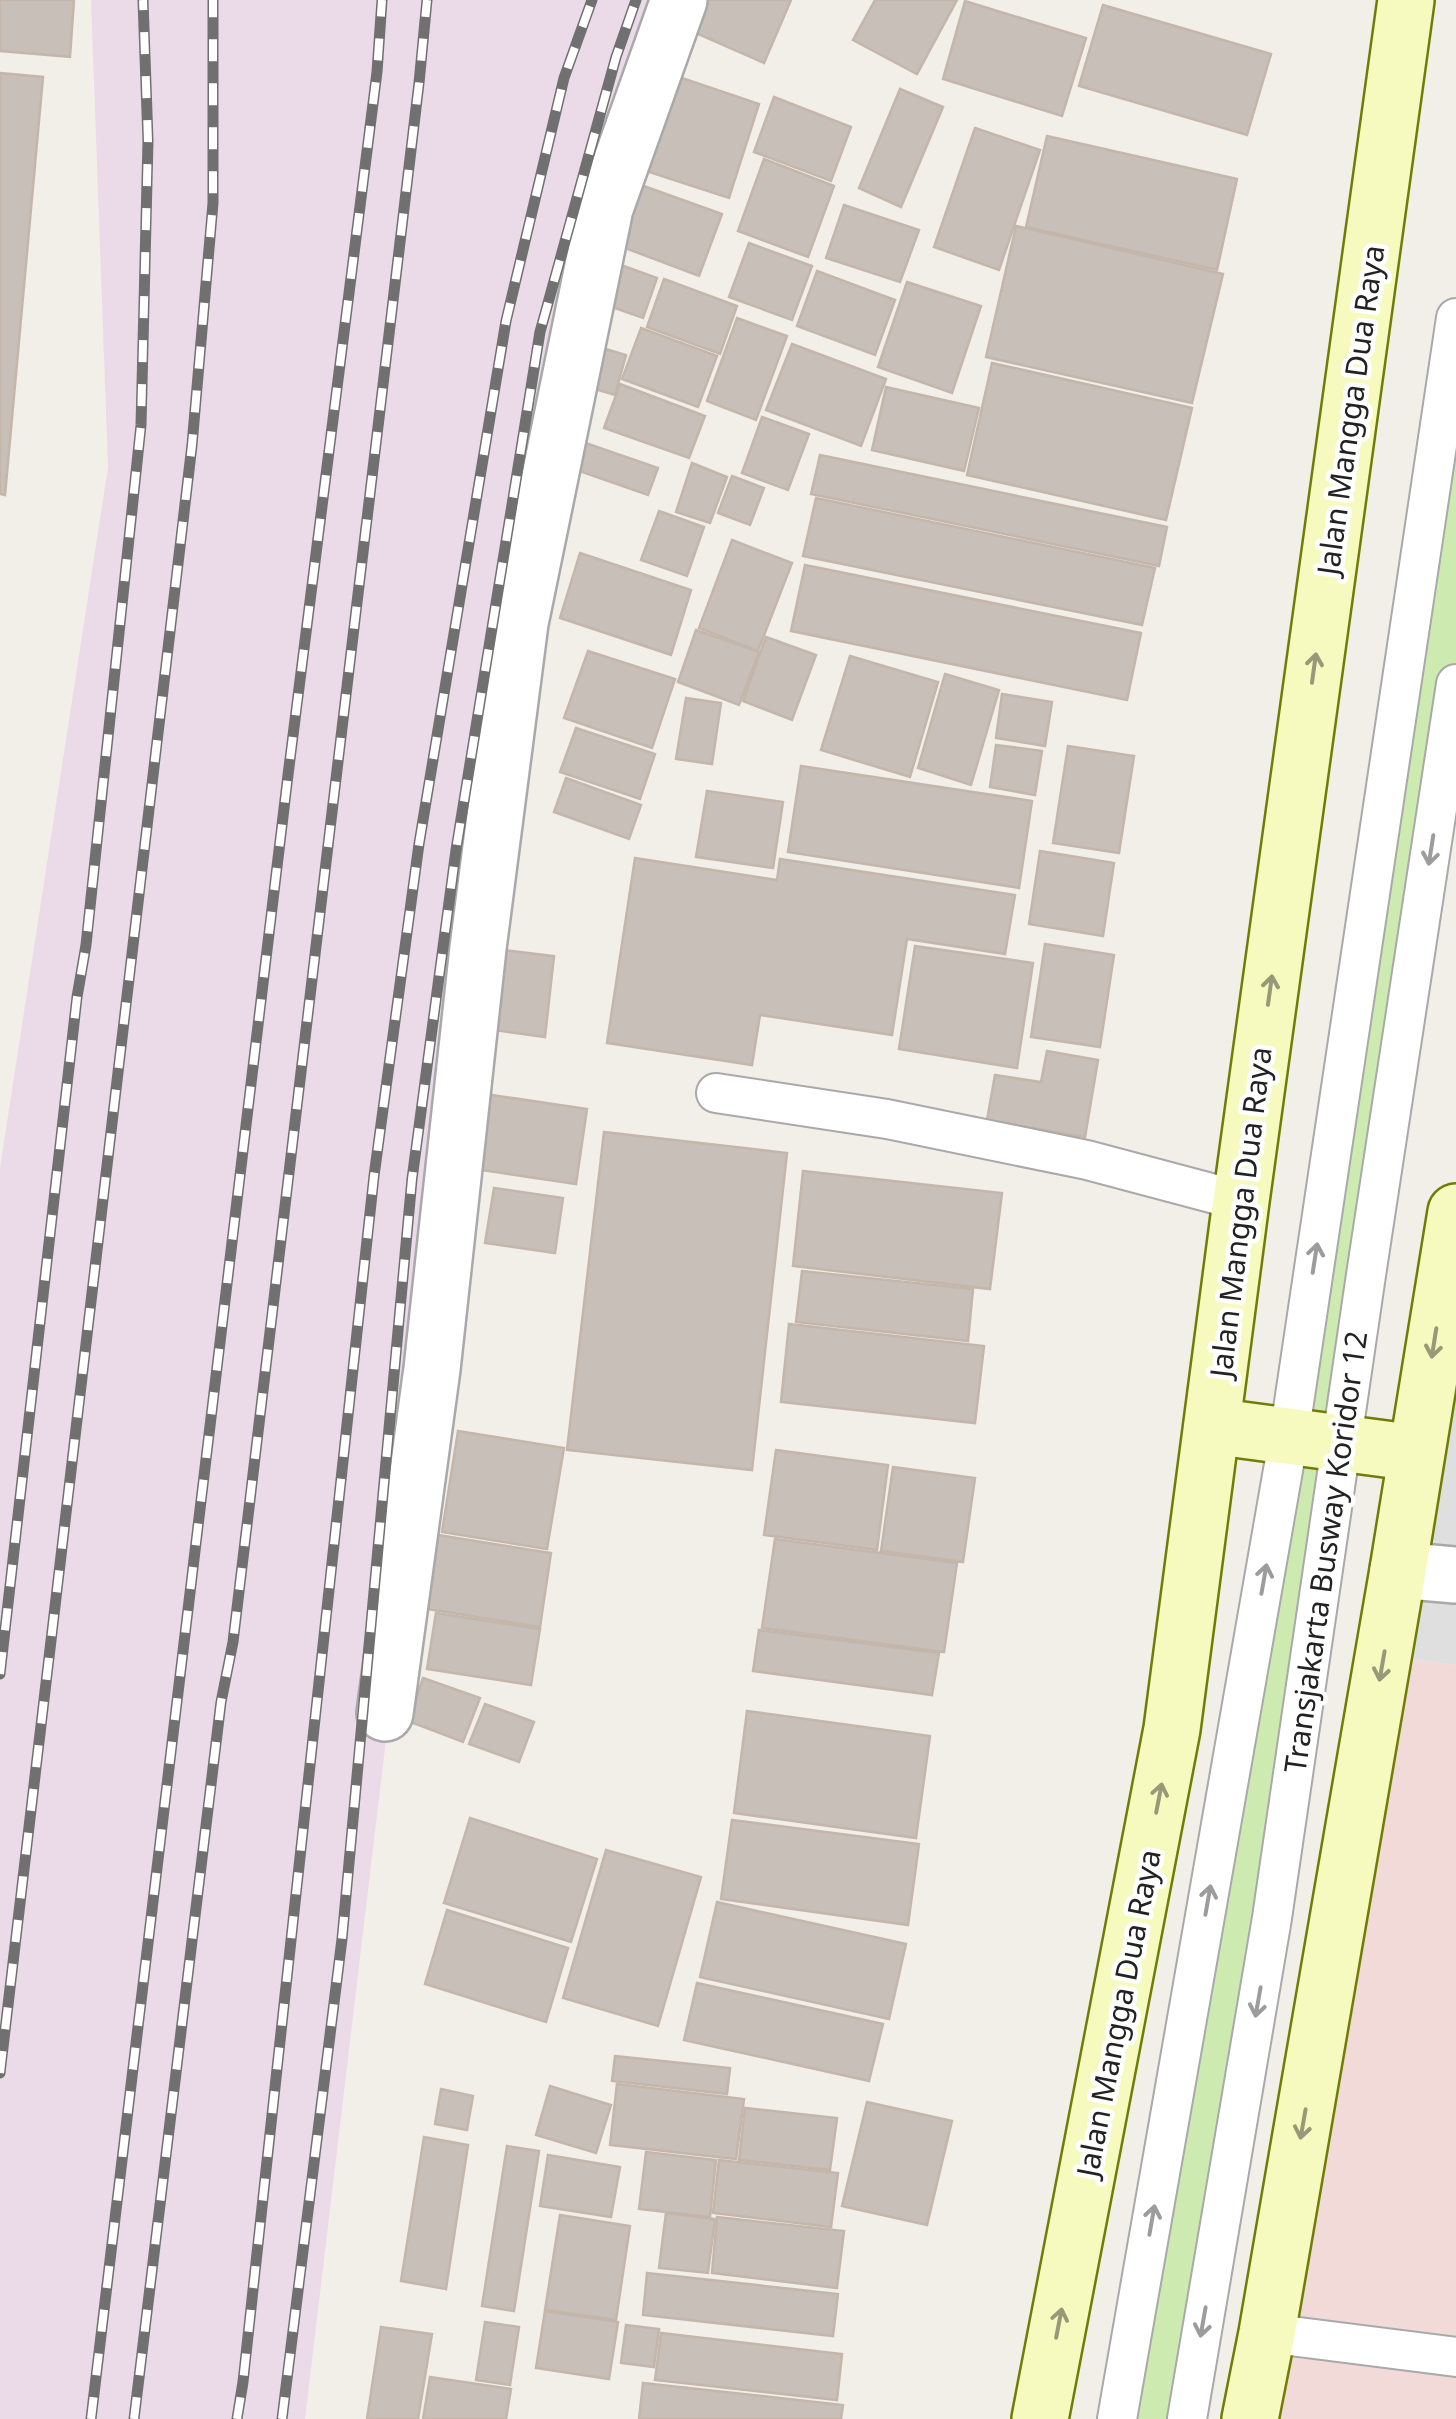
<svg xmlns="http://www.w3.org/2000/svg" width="1456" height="2419" font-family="'Noto Sans',sans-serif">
  <rect width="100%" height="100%" fill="#f2efe9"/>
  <polygon fill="#e0dfdf" points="1456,1194 1456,1665 1384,1655"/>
  <polygon fill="#f2dad9" points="1384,1655 1456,1665 1456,2419 1241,2419"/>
  <polygon fill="#ebdbe8" points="91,0 661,0 592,192 447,1228 305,2419 0,2419 0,1168 108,467"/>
  <polygon fill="#cdebb0" points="1456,318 1456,696 1185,2419 1119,2419"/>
  <g fill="#c7bfb8" stroke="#c4b6ab" stroke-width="2.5">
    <polygon points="0,0 74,0 70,57 0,51"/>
    <polygon points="700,0 791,0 764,63 687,29"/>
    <polygon points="875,0 957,0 917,74 853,40"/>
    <polygon points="965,1 1086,38 1062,116 943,79"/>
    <polygon points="1103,5 1271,54 1247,135 1079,86"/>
    <polygon points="0,73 43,77 5,495 0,494"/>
    <polygon points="673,75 759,104 729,198 643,170"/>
    <polygon points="900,89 943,107 901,207 859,188"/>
    <polygon points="774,97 851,127 831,181 754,152"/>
    <polygon points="975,128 1040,150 999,270 934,247"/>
    <polygon points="1047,136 1237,179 1217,270 1026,227"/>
    <polygon points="764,159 834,186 808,257 738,231"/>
    <polygon points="627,180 722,214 699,276 604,240"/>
    <polygon points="844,205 919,230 900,282 826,258"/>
    <polygon points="1016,226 1223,274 1192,403 986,357"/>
    <polygon points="749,243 812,266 792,320 729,297"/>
    <polygon points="607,260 657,278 643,318 592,300"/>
    <polygon points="817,271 895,300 875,355 797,326"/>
    <polygon points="664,279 737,306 720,354 647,327"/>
    <polygon points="907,282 981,306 952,393 878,367"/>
    <polygon points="737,318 787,336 756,420 707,401"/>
    <polygon points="641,328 717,356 698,407 622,379"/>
    <polygon points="586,343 626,355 615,395 574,383"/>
    <polygon points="792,344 886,379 861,446 766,410"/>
    <polygon points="992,363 1192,408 1166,520 967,475"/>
    <polygon points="620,384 705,416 689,458 604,428"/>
    <polygon points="886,387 979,408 964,471 872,450"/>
    <polygon points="762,417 809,434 788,490 742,473"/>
    <polygon points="571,438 658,468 648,495 562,465"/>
    <polygon points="820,455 1167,527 1159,566 811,494"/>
    <polygon points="692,463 727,477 710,523 676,512"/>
    <polygon points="732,476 764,488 750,525 718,513"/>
    <polygon points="816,498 1155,568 1142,625 803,556"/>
    <polygon points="659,511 704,527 687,576 641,560"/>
    <polygon points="732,540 792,563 758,651 699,628"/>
    <polygon points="580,553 691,590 671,655 560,618"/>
    <polygon points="805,565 1141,633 1127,700 791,631"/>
    <polygon points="696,630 759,652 739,705 678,682"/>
    <polygon points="766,637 816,655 792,720 743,701"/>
    <polygon points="588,651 675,679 652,748 564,718"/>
    <polygon points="850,656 938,682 910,777 821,750"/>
    <polygon points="945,674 999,690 971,785 918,768"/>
    <polygon points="1002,694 1052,702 1045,746 996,738"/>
    <polygon points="686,698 721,703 712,764 676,759"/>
    <polygon points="576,728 655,754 640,799 560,772"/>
    <polygon points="996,745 1042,751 1035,795 990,787"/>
    <polygon points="1068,746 1134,756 1119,853 1053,843"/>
    <polygon points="801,766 1032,801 1019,888 788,852"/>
    <polygon points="566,778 641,805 629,839 554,812"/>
    <polygon points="707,791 783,802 773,868 696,857"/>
    <polygon points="1040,851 1114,863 1103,936 1029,924"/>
    <polygon points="635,858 777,880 780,859 1015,895 1005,954 907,939 892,1035 760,1015 752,1065 607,1043"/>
    <polygon points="1045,944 1114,955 1100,1047 1031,1037"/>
    <polygon points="915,946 1033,963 1017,1068 899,1049"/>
    <polygon points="503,950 554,956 545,1037 494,1030"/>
    <polygon points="1047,1051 1098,1060 1085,1137 987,1120 995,1075 1041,1082"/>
    <polygon points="485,1094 587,1109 576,1184 475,1169"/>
    <polygon points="604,1132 787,1153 752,1470 567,1450"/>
    <polygon points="803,1171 1002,1193 990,1289 793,1266"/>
    <polygon points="494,1188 563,1198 555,1253 485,1243"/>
    <polygon points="802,1271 973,1289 968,1341 796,1322"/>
    <polygon points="789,1324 984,1346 975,1423 781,1402"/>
    <polygon points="458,1431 564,1448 547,1549 442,1532"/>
    <polygon points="776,1450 888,1465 877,1550 764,1535"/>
    <polygon points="893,1467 975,1478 963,1562 881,1551"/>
    <polygon points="438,1535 551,1553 540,1627 427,1609"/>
    <polygon points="775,1539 957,1563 944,1652 762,1628"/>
    <polygon points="436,1613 540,1629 531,1685 427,1669"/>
    <polygon points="759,1630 939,1653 932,1695 753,1671"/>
    <polygon points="423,1678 480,1698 463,1742 408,1721"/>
    <polygon points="485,1704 534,1722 519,1762 469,1744"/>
    <polygon points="747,1711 930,1736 916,1838 734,1813"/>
    <polygon points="470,1818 597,1859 571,1942 444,1903"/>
    <polygon points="732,1820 919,1844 908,1925 721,1899"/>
    <polygon points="606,1850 701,1877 658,2026 563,1998"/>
    <polygon points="717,1902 906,1944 889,2019 700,1977"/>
    <polygon points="447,1910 568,1948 546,2022 425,1984"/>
    <polygon points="697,1983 883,2024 869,2081 684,2040"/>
    <polygon points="615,2056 730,2068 727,2094 612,2081"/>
    <polygon points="617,2084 744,2099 736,2159 610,2145"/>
    <polygon points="550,2086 611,2105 596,2153 536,2135"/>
    <polygon points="441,2089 473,2096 467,2130 435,2124"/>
    <polygon points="867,2102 952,2121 927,2225 842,2206"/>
    <polygon points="745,2108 837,2118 830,2170 739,2160"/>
    <polygon points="424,2137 468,2145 446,2289 401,2281"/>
    <polygon points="507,2146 539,2151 514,2311 482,2306"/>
    <polygon points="646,2152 716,2160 710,2217 639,2209"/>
    <polygon points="548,2155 620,2167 611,2217 540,2206"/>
    <polygon points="719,2160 838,2173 831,2227 713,2213"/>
    <polygon points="666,2213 715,2219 708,2273 659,2268"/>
    <polygon points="560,2215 630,2226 616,2320 545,2310"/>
    <polygon points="717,2217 844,2231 837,2288 712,2273"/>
    <polygon points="647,2273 838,2294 833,2336 643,2315"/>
    <polygon points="545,2311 618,2322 609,2379 536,2368"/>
    <polygon points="485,2322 519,2327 510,2385 476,2380"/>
    <polygon points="626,2325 659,2329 654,2367 621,2363"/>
    <polygon points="381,2327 432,2334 418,2419 367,2419"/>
    <polygon points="661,2333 842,2354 837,2400 655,2380"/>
    <polygon points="430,2377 511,2389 506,2419 423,2419"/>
    <polygon points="643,2383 843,2405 841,2419 639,2419"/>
  </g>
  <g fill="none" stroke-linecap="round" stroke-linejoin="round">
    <g stroke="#a9a9a9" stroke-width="42">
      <g id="lane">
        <polyline points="716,1093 887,1119 1087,1160 1241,1201"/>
        <polyline points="1267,2333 1456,2357"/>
        <polyline points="1117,2419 1289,1436 1456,318"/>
        <polyline points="1187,2419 1272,1918 1366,1275 1456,684"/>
      </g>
    </g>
    <g stroke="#a9a9a9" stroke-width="60">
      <g id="street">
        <polyline points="1398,1570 1456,1575"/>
        <polyline points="385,1713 432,1369 478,948 520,623 605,208 679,0"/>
      </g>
    </g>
    <g stroke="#707d05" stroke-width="60">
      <g id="secondary">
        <polyline points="1212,1426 1416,1453"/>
        <polyline points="1040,2419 1172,1729 1241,1201 1406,0"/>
        <polyline points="1250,2419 1267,2333 1398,1570 1456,1212"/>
      </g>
    </g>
    <use href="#lane" stroke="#fff" stroke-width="38"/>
    <use href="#street" stroke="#fff" stroke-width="55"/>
    <use href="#secondary" stroke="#f7fabf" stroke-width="55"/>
    <g stroke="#707070" stroke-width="11">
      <g id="rail">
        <polyline points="0,1674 77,997 86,945 141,425 148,141 143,0"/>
        <polyline points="0,2073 192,445 213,203 213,0"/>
        <polyline points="91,2419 288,775 377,72 382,0"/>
        <polyline points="134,2419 221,1702 233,1642 419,83 427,0"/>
        <polyline points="237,2419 243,2382 374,1176 419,844 506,321 564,78 592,0"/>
        <polyline points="282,2419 342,1939 412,1179 456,850 540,332 616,57 636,0"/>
      </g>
    </g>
    <use href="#rail" stroke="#fff" stroke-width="8" stroke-dasharray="22" stroke-linecap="butt"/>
  </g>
  <defs><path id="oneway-shaft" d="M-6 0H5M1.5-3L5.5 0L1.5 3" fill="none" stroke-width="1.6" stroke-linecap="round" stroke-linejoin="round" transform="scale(2.5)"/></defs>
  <g stroke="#979978">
    <use href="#oneway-shaft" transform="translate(1314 668) rotate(-82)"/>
    <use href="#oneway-shaft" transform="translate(1270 990) rotate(-82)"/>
    <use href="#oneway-shaft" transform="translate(1434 1343) rotate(99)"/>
    <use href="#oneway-shaft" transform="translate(1382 1666) rotate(100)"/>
    <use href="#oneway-shaft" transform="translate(1159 1798) rotate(-79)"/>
    <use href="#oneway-shaft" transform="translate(1303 2124) rotate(100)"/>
    <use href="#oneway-shaft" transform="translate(1059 2323) rotate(-79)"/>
  </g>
  <g stroke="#9c9c9c">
    <use href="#oneway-shaft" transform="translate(1431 850) rotate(99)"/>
    <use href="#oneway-shaft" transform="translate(1315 1258) rotate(-81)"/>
    <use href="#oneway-shaft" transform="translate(1264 1579) rotate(-80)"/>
    <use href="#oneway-shaft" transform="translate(1208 1900) rotate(-80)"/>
    <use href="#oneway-shaft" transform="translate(1258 2002) rotate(100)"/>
    <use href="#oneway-shaft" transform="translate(1152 2220) rotate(-80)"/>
    <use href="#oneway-shaft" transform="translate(1203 2322) rotate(100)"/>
  </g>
  <g text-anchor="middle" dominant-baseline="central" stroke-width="9" stroke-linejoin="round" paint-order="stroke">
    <g font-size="30" fill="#222" stroke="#fff">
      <text transform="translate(1350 410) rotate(-82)">Jalan Mangga Dua Raya</text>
      <text transform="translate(1240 1212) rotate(-83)">Jalan Mangga Dua Raya</text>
      <text transform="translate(1325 1552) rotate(-82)">Transjakarta Busway Koridor 12</text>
      <text transform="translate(1118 2013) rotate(-79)">Jalan Mangga Dua Raya</text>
    </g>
  </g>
</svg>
